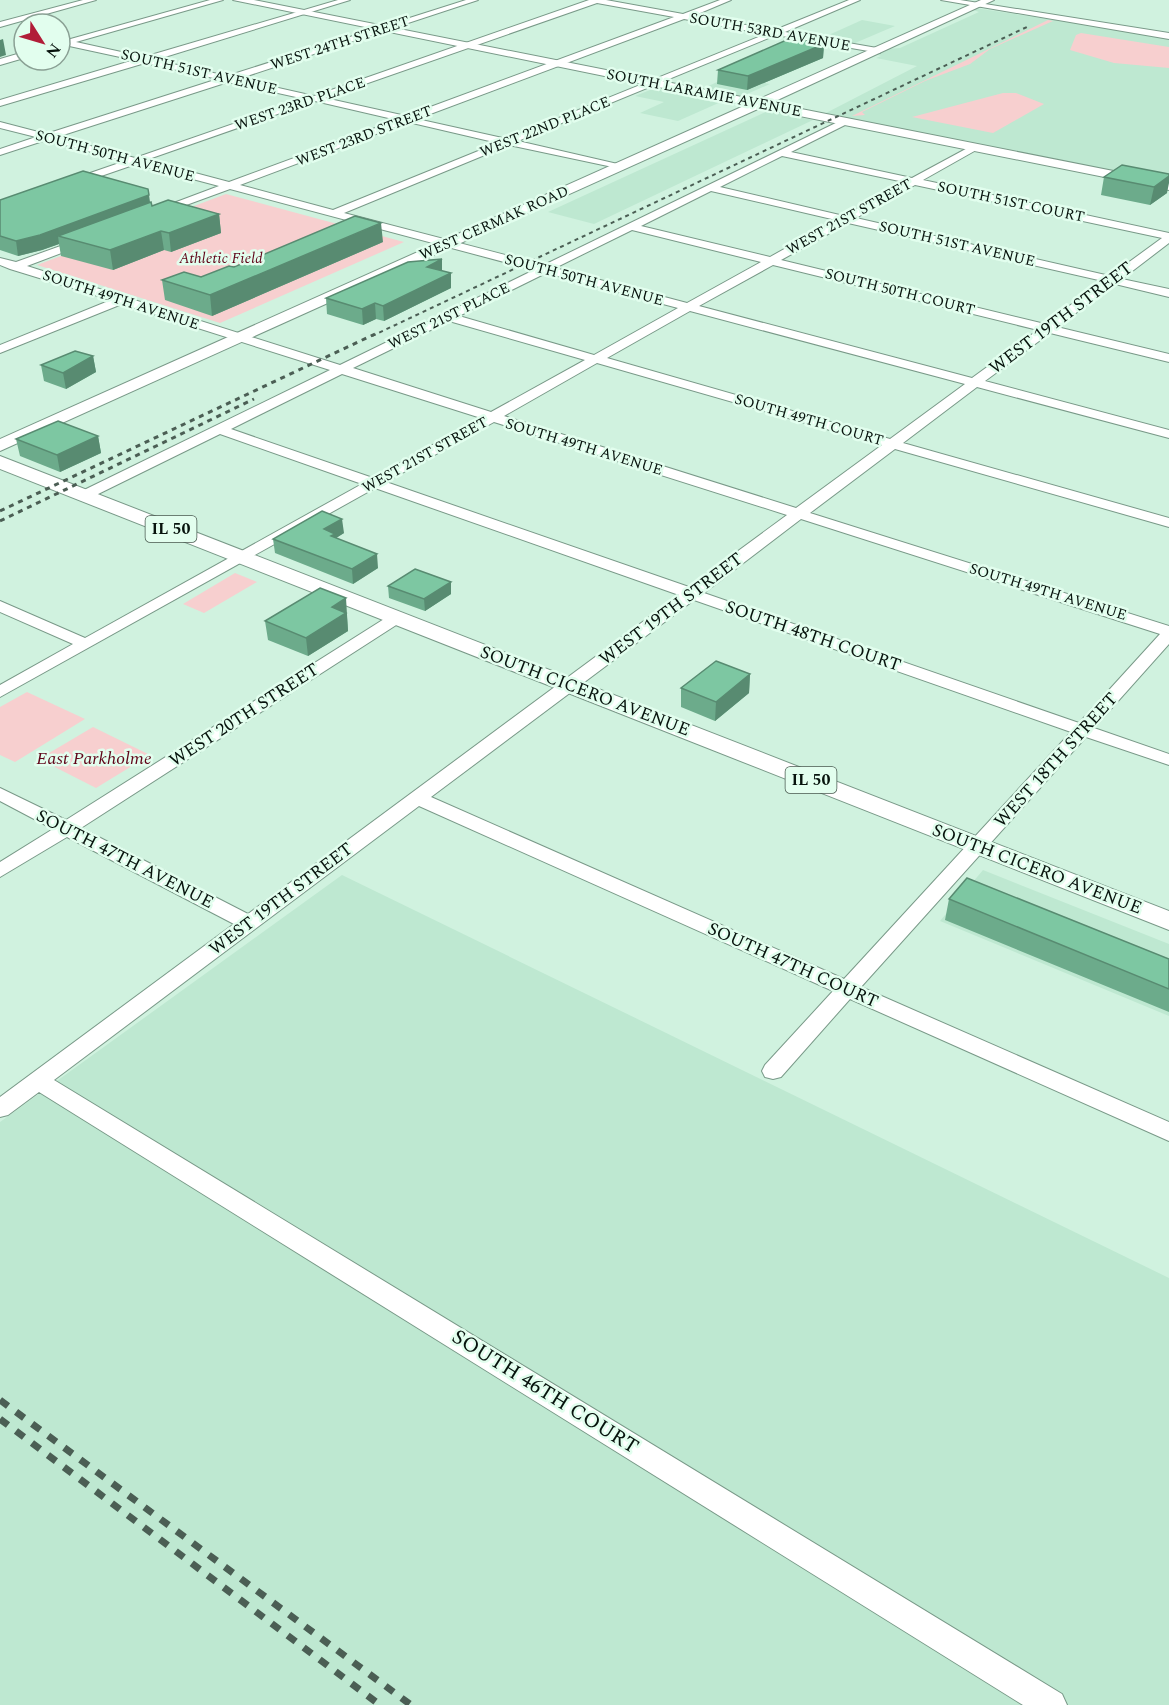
<svg xmlns="http://www.w3.org/2000/svg" width="1169" height="1705" font-family="Spectral,serif">
  <style>
    .built { fill: #bee8d1 }
    .green { fill: #f7cfcf }
    .lines { fill: none; stroke-linecap: round; stroke-linejoin: round }
    .minor-casing { stroke: #799988; stroke-width: 2 }
    .major-casing { stroke: #799988; stroke-width: 2 }
    .minor { fill: #fff; fill-rule: evenodd }
    .major { fill: #fff; fill-rule: evenodd }
    .rail-far2 { stroke: #4b5e54; stroke-width: 2; stroke-dasharray: 4 4; stroke-linecap: butt }
    .rail-far1 { stroke: #4b5e54; stroke-width: 3; stroke-dasharray: 5 5; stroke-linecap: butt }
    .rail { stroke: #4b5e54; stroke-width: 7; stroke-dasharray: 10 10; stroke-linecap: butt }
    .wall { fill: #6cab8b }
    .shaded-wall { fill: #588b71 }
    .building { fill: #7dc7a2; stroke: #588b71; stroke-width: 1.5 }
    .labels { text-anchor: middle; dominant-baseline: central; stroke-width: 5; stroke-linejoin: round; paint-order: stroke }
    .far-street-label { font-size: 15px; fill: #07130d; stroke: #e2feee }
    .far-park-label { font-size: 15px; font-style: italic; fill: #600418; stroke: #e2feee }
    .shield { fill: #e2feee; stroke: #495a50; stroke-width: 1.5 }
    .shield-label { font-size: 16px; font-weight: bold; fill: #07130d }
    .street-label { font-size: 18px; fill: #07130d; stroke: #e2feee }
    .park-label { font-size: 18px; font-style: italic; fill: #600418; stroke: #e2feee }
    .near-street-label { font-size: 21px; fill: #07130d; stroke: #e2feee }
  </style>
  <rect width="100%" height="100%" fill="#d0f2df"/>
  <path class="built" d="M975,8L1169,37V182L824,114L917,66L876,58L881,56L875,54L886,49L900,48L979,12L973,10Z
    M862,20L895,26L855,43L822,38Z
    M730,76L770,84L747,94L736,96L702,89Z
    M655,88L686,94L723,101L678,121L640,113L664,102L635,96Z
    M768,111L813,120L594,224L548,212Z
    M983,870L1169,944V1016L940,921Z
    M342,875L1169,1278V1705H0V1122Z"/>
  <path class="green" d="M1048,20L1053,21L990,49L970,64L925,81L862,112L865,115L852,116Z
    M1081,33L1169,47V68L1114,63L1070,50L1076,35Z
    M1003,93H1016L1044,104L993,133L912,117Z
    M226,194L404,242L220,323L37,265Z
    M235,573L257,582L204,613L183,604Z
    M27,692L85,719L15,762L0,755V707Z
    M93,727L150,755L96,788L39,759Z"/>
  <g class="lines">
    <g class="minor-casing">
      <path id="minor" d="M83,0H96L0,27V22Z
        M210,0H223L76,42L144,57L338,0H350L155,60L227,76L466,0H478L238,79L314,96L589,0H606L683,14L720,0H731L693,16L775,30L849,0H860L785,32L877,48L880,53L776,35L518,141L622,165V169L509,145L344,213L544,265L846,118L851,121L849,123L791,152L912,178L975,144L978,145V149L923,180L1169,233V243L1122,279L1169,289V297L1115,284L1057,327L1169,354V362L1050,333L985,381L1169,430V438L977,387L903,443L1169,518V527L895,449L810,513L1169,626V644L1094,728L1169,754V765L1086,737L861,987L1169,1122V1141L850,999L781,1077L773,1079L765,1077L762,1071L765,1065L833,991L419,806L54,1080L1062,1694L1067,1705H1023L39,1092L8,1115L0,1117V1097L234,924L67,837L0,877V862L53,829L0,801V788L66,820L392,614H404L406,617L404,620L81,828L248,914L679,595L375,488L0,697V685L73,644L0,612V601L85,638L362,484L220,434L90,498H80L78,495L80,492L330,370L122,304L0,353V345L111,300L10,269L0,265V258L16,262L80,239H88V243L27,266L340,365L534,270L230,189L159,215L154,212L155,210L219,186L136,164L75,185H67V181L125,161L46,140L0,155V149L36,137L0,128V122L46,134L218,79L145,63L0,106V100L134,60L60,44V38L67,40ZM597,3L674,17L406,116L325,98ZM684,19L766,34L507,139L417,119ZM228,82L305,99L135,158L57,137ZM315,101L397,120L229,182L146,160ZM408,122L498,143L333,210L240,185ZM782,156L904,182L844,216L720,187ZM915,185L1162,238L1110,276L856,218ZM711,191L836,220L770,257L641,226ZM848,223L1103,281L1045,324L781,260ZM632,230L761,262L687,303L555,268ZM773,265L1038,330L972,378L699,306ZM546,273L678,308L594,355L459,316ZM690,311L965,384L890,439L607,358ZM449,321L585,360L491,412L353,368ZM597,363L882,445L796,508L504,416ZM342,374L481,418L373,478L231,429ZM494,422L787,515L689,587L386,482ZM801,519L1160,634L1079,723L704,593ZM694,600L1071,732L844,979L431,797Z
        M941,0H960L1169,33V39Z
        M24,52V58L0,65V59Z"/>
    </g>
    <g class="major-casing">
      <path id="major" d="M233,0H254L757,100L981,0H994L771,103L1169,182V190L760,108L0,451V439L746,105Z
        M0,456L1169,911V930L0,469Z"/>
    </g>
    <use href="#minor" class="minor"/>
    <use href="#major" class="major"/>
    <path class="rail-far2" d="M372,336L1029,26"/>
    <path class="rail-far1" d="M0,511L375,334
      M0,521L254,399"/>
    <path class="rail" d="M0,1400L411,1705
      M0,1419L380,1705"/>
  </g>
  <path class="wall" d="M824,44L823,58L747,90L717,84L718,70Z
    M1122,165L1167,193L1150,205L1101,195L1104,177Z
    M0,200L150,202L152,206L219,214L221,233L171,252L164,250L113,270L61,256L59,244L42,250L18,256L0,250Z
    M383,242L212,316L165,300L162,280L201,277L234,267Z
    M442,259V271L451,288L384,321L376,319L363,325L327,314L326,298Z
    M93,356L96,372L66,389L44,381L41,365Z
    M98,436L101,453L60,472L20,456L16,439Z
    M344,533L336,538L378,568L353,584L275,553L273,539Z
    M451,582V594L425,611L389,598L388,586Z
    M347,617L348,631L308,656L268,640L265,621Z
    M750,674L749,693L715,721L681,707V688Z
    M949,899L1169,959V1012L945,920Z"/>
  <path class="shaded-wall" d="M3,39L6,55L0,57V40Z
    M824,44L823,58L747,90L748,76Z
    M1169,176V183L1167,193L1150,205L1154,187Z
    M149,195L151,209L58,236L59,244L42,250L18,256L16,241Z
    M219,214L221,233L171,252L169,233Z
    M381,223L383,242L212,316L210,295Z
    M161,231L164,250L113,270L110,250Z
    M442,259V274L427,267Z
    M451,273V288L384,321L383,306Z
    M375,303L376,319L363,325L362,309Z
    M93,356L96,372L66,389L63,373Z
    M98,436L101,453L60,472L57,455Z
    M342,519L344,533L336,538L332,550L324,529Z
    M377,554L378,568L353,584L352,569Z
    M451,582V594L425,611L424,599Z
    M346,598L348,631L308,656L306,638L332,607Z
    M750,674L749,693L715,721L716,702Z"/>
  <path class="building" d="M791,38L824,44L748,76L718,70Z
    M1122,165L1169,174V176L1154,187L1104,177Z
    M83,171L148,189L149,195L40,235L16,241L0,236V200Z
    M168,200L219,214L169,233L161,231L110,250L58,236L151,202L152,206Z
    M355,216L381,223L210,295L162,280L184,272L201,277L229,266L234,267Z
    M442,259L427,267L451,273L383,306L375,303L362,309L326,298L408,262Z
    M75,351L93,356L63,373L41,365Z
    M58,421L98,436L57,455L16,439Z
    M322,511L342,519L324,529L335,534L331,536L377,554L352,569L273,539Z
    M415,569L451,582L424,599L388,586Z
    M320,588L346,598L332,607L346,613L306,638L265,621Z
    M716,661L750,674L716,702L681,688Z
    M967,878L1169,959V989L949,899Z"/>
  <g class="labels">
    <g class="far-street-label">
      <text transform="translate(770 32) rotate(10)">SOUTH 53RD AVENUE</text>
      <text transform="translate(340 43) rotate(-18)">WEST 24TH STREET</text>
      <text transform="translate(199 72) rotate(13)">SOUTH 51ST AVENUE</text>
      <text transform="translate(704 93) rotate(11)">SOUTH LARAMIE AVENUE</text>
      <text transform="translate(300 104) rotate(-19)">WEST 23RD PLACE</text>
      <text transform="translate(545 127) rotate(-22)">WEST 22ND PLACE</text>
      <text transform="translate(364 136) rotate(-21)">WEST 23RD STREET</text>
      <text transform="translate(115 156) rotate(15)">SOUTH 50TH AVENUE</text>
      <text transform="translate(1011 202) rotate(12)">SOUTH 51ST COURT</text>
      <text transform="translate(849 217) rotate(-29)">WEST 21ST STREET</text>
      <text transform="translate(494 223) rotate(-24)">WEST CERMAK ROAD</text>
      <text transform="translate(957 244) rotate(13)">SOUTH 51ST AVENUE</text>
      <text transform="translate(584 280) rotate(15)">SOUTH 50TH AVENUE</text>
      <text transform="translate(900 292) rotate(14)">SOUTH 50TH COURT</text>
      <text transform="translate(121 300) rotate(18)">SOUTH 49TH AVENUE</text>
      <text transform="translate(449 316) rotate(-26)">WEST 21ST PLACE</text>
      <text transform="translate(809 420) rotate(16)">SOUTH 49TH COURT</text>
      <text transform="translate(584 447) rotate(17)">SOUTH 49TH AVENUE</text>
      <text transform="translate(425 455) rotate(-29)">WEST 21ST STREET</text>
      <text transform="translate(1048 592) rotate(17)">SOUTH 49TH AVENUE</text>
    </g>
    <g class="far-park-label">
      <text x="221" y="258">Athletic Field</text>
    </g>
    <g class="shield">
      <rect x="145.5" y="516" width="51" height="26" rx="4.5"/>
      <rect x="785.5" y="767" width="51" height="26" rx="4.5"/>
    </g>
    <g class="shield-label">
      <text x="171" y="529">IL 50</text>
      <text x="811" y="780">IL 50</text>
    </g>
    <g class="street-label">
      <text transform="translate(1061 318) rotate(-37)">WEST 19TH STREET</text>
      <text transform="translate(671 609) rotate(-37)">WEST 19TH STREET</text>
      <text transform="translate(813 636) rotate(19)">SOUTH 48TH COURT</text>
      <text transform="translate(585 691) rotate(21)">SOUTH CICERO AVENUE</text>
      <text transform="translate(244 715) rotate(-33)">WEST 20TH STREET</text>
      <text transform="translate(1056 760) rotate(-48)">WEST 18TH STREET</text>
      <text transform="translate(125 859) rotate(27)">SOUTH 47TH AVENUE</text>
      <text transform="translate(1037 869) rotate(21)">SOUTH CICERO AVENUE</text>
      <text transform="translate(281 899) rotate(-37)">WEST 19TH STREET</text>
      <text transform="translate(793 965) rotate(24)">SOUTH 47TH COURT</text>
    </g>
    <g class="park-label">
      <text x="94" y="758">East Parkholme</text>
    </g>
    <g class="near-street-label">
      <text transform="translate(545 1392) rotate(32)">SOUTH 46TH COURT</text>
    </g>
  </g>
  <g transform="translate(42 42) rotate(127)"><circle r="28" fill="#e2feee" stroke="#8aa094" stroke-width="1.5"/>
  <path d="M0-4.5L10 22L0 15L-10 22Z" fill="#b11d38"/>
  <text y="-9" font-size="16" font-weight="bold" text-anchor="middle" fill="#07130d">N</text>
  </g>
</svg>
